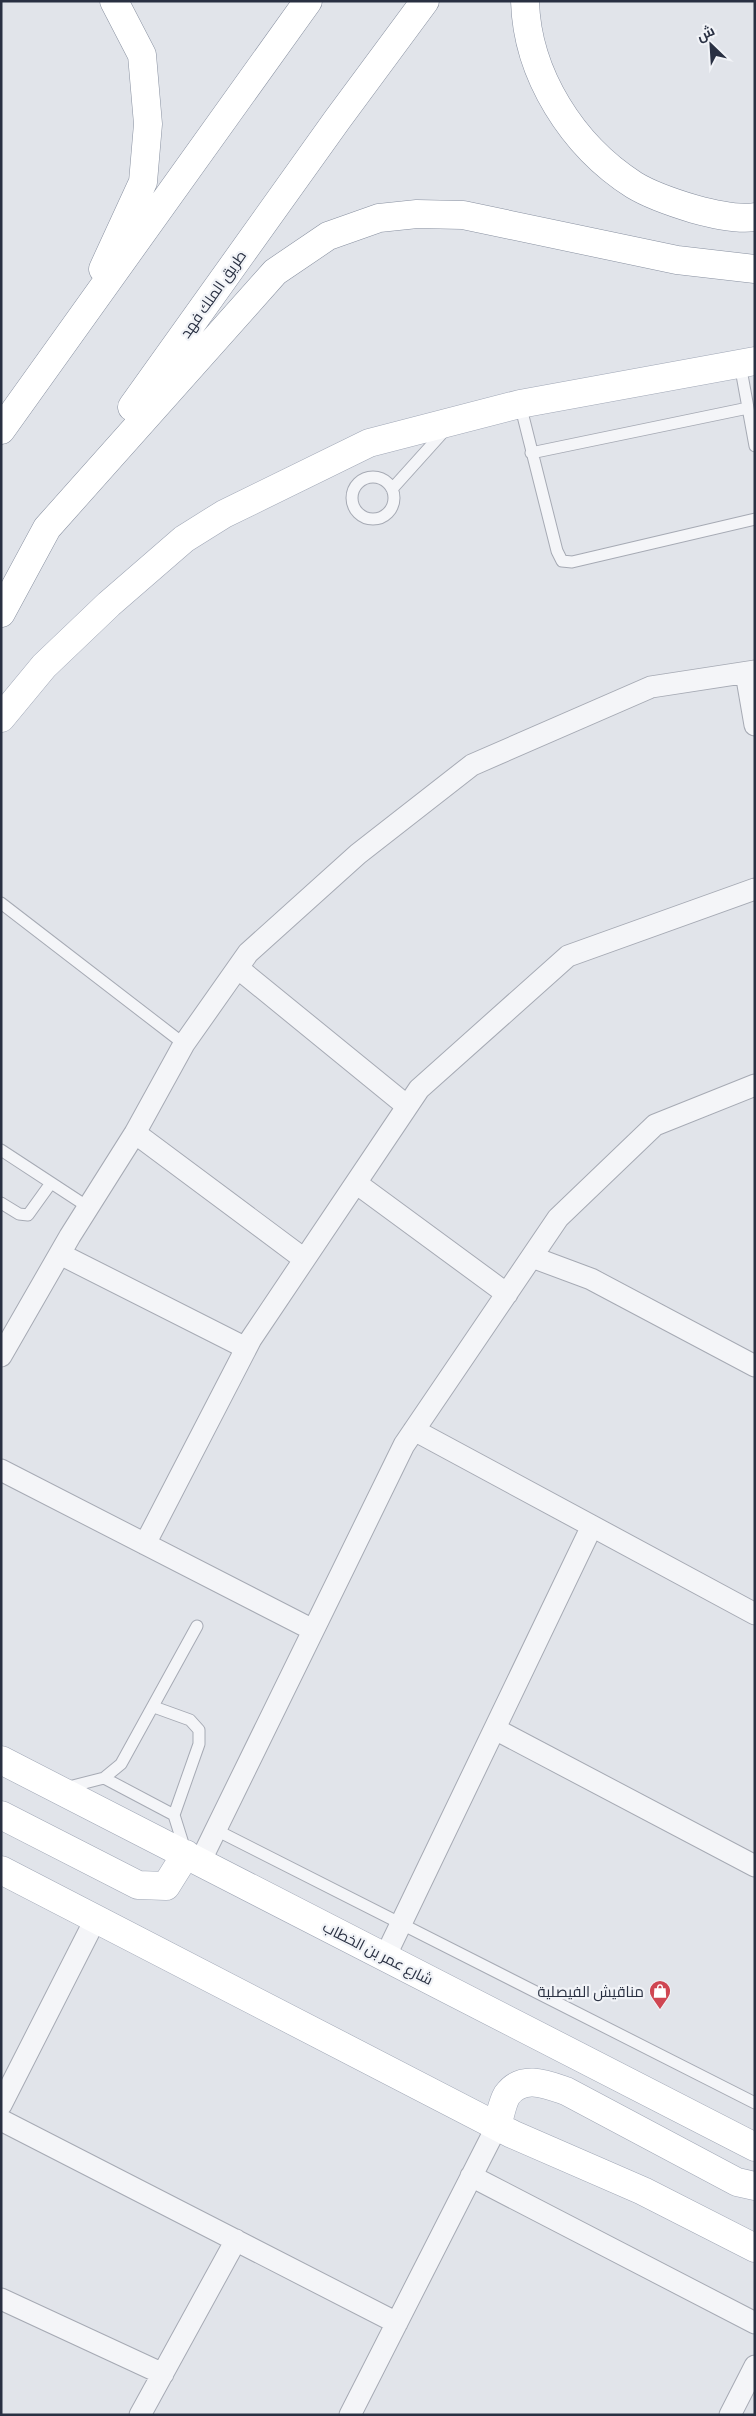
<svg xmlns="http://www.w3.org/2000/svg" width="756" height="2416" font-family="'PT Sans Narrow',Cairo,sans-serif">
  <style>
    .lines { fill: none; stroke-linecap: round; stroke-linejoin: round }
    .lane-casing { stroke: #a6aab4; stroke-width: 13 }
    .street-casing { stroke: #a6aab4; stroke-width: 23 }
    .primary-casing { stroke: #a0a7b6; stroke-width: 29 }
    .highway-casing { stroke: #8890a0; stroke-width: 29 }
    .lane { stroke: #f4f5f8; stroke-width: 11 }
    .street { stroke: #f4f5f8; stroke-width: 21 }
    .primary { stroke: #fff; stroke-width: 28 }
    .highway { stroke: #fff; stroke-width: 28 }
    .labels { text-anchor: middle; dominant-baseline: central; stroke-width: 4.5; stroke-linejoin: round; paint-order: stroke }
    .street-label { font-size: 15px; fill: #293042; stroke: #f1f3f7 }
    .poi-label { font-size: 15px; fill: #293042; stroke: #f1f3f7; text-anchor: end }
  </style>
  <rect width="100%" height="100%" fill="#e1e4ea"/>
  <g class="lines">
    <g class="lane-casing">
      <path id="lane" d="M740,364L755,446
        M520,404L557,551L562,561L572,562L755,519
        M531,453L748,408
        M352 498a21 21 0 1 1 42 0a21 21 0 1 1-42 0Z
        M392,489L446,429
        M1,903L184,1044
        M1,1150L88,1207
        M1,1203L19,1214L28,1215L51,1183
        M154,1707L190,1720L199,1730V1744L174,1815L185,1850
        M104,1778L174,1815
        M65,1788L104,1778L121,1764L197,1626
        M216,1830L755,2103"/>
    </g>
    <g class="street-casing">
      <path id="street" d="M746,673L755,725
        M239,969L407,1106
        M135,1133L304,1259
        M356,1183L507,1294
        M60,1254L246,1348
        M532,1257L591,1279L755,1366
        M1,1356L70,1236L135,1133L184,1044L248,953L358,854L472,765L651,687L755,671
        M414,1430L755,1614
        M1,1470L313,1630
        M145,1544L251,1339L419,1089L568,956L755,889
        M495,1729L755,1866
        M200,1862L404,1445L558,1218L655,1125L755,1085
        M385,1957L592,1526
        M1,2105L96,1918
        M1,2120L397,2323
        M471,2176L755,2323
        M1,2299L163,2374
        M140,2415L236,2240
        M350,2415L497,2126
        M730,2415L755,2366"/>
    </g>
    <g class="primary-casing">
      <path id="primary" d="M1,718L44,666L109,604L184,539L224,514L369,443L520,404L755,361
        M1,1760L755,2147
        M1,1815L138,1885L166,1886L186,1854
        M1,1870L512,2134L643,2191L755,2248
        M497,2126C500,2117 502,2103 507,2095C522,2074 546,2084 566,2091L737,2182L755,2186"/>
    </g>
    <g class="highway-casing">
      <path id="highway" d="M525,1C527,75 573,146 634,185C652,196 674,203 694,209C712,214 736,220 755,217
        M103,269L143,182L148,124L142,55L114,1
        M132,407L337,120L425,1
        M1,430L308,1
        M1,613L47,528L275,272L328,236L379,218L417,214L463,215L677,260L755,269"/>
    </g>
    <use href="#lane" class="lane"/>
    <use href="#street" class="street"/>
    <use href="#primary" class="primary"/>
    <use href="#highway" class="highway"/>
  </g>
  <defs>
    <g id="shop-pin" transform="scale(1.125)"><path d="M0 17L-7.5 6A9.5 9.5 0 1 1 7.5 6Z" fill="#cf4652" stroke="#f1f3f7"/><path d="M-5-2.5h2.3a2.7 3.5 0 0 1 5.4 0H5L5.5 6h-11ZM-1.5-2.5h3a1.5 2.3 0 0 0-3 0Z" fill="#fff"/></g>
  </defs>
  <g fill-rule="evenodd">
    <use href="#shop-pin" x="660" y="1991"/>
  </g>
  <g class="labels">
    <g class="street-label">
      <text transform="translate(213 294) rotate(-55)">طريق الملك فهد</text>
      <text transform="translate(378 1953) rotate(27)">شارع عمر بن الخطاب</text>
    </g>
    <g class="poi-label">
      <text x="644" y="1991">مناقيش الفيصلية</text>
    </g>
  </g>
  <rect width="756" height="2416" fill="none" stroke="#293042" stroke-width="5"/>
  <g transform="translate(711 45) rotate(335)" stroke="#f1f3f7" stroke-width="4" paint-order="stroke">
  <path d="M0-4L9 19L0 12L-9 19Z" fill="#293042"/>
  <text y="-8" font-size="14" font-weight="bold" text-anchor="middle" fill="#293042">ش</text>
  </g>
</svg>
